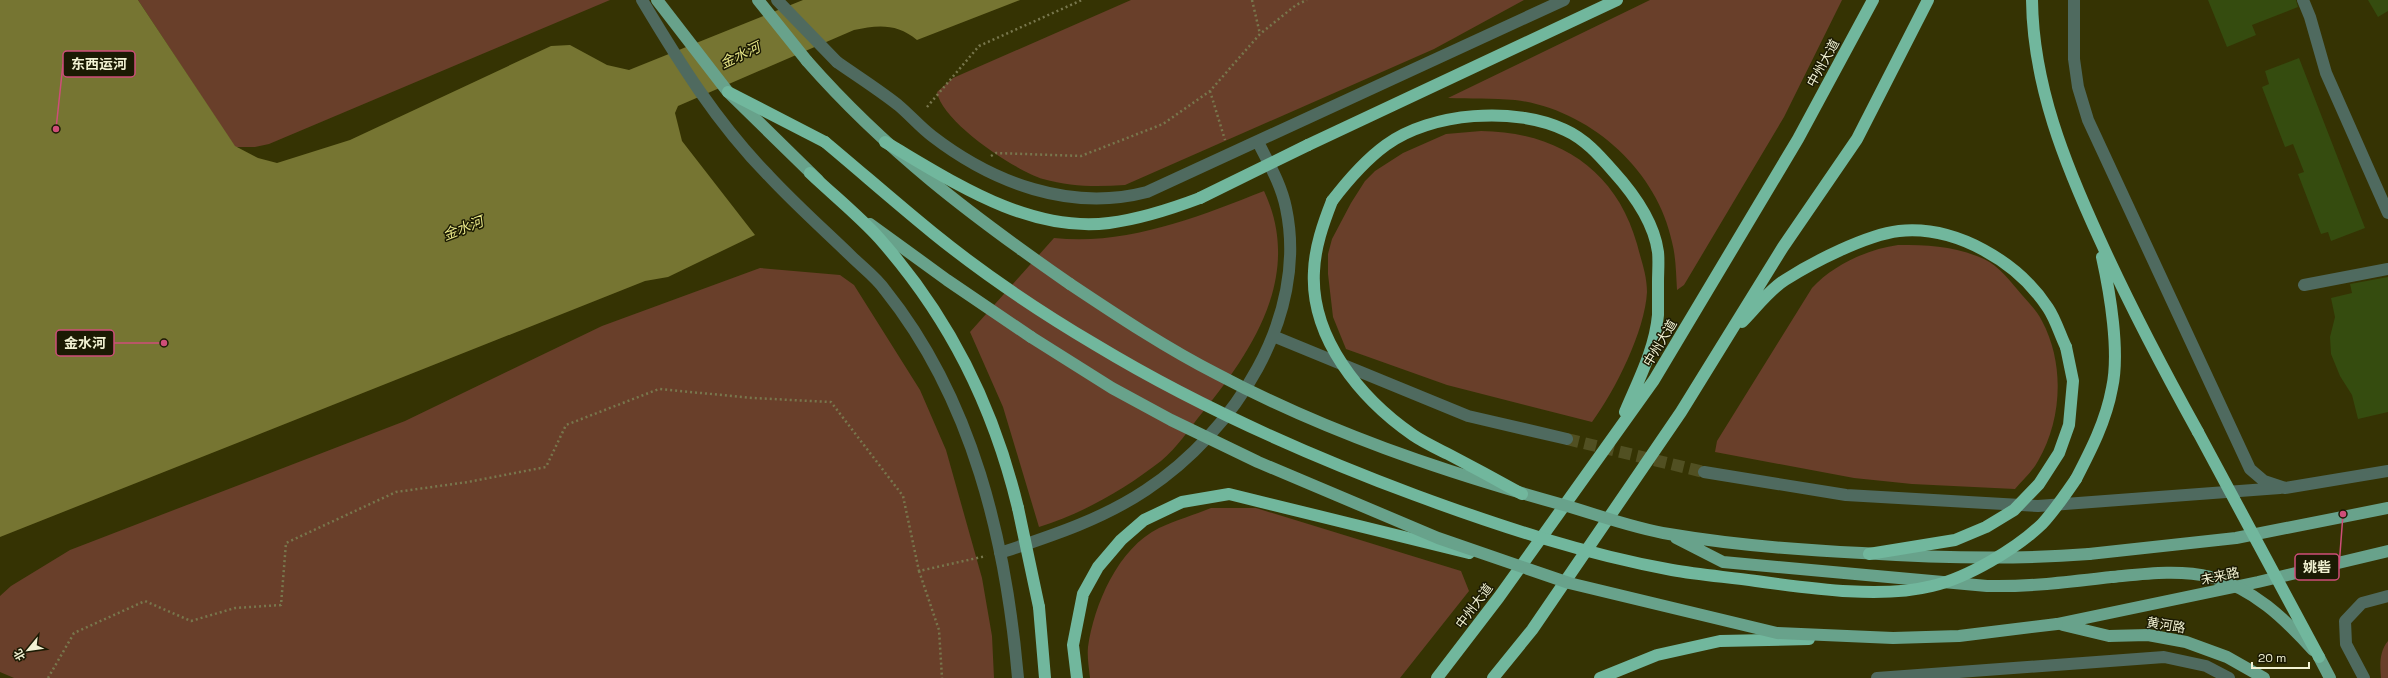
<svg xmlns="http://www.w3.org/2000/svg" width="2388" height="678" font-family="'Space Grotesk','Noto Sans SC',sans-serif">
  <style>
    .green { fill: #693f2a }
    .water { fill: #767532 }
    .building { fill: #354c0f }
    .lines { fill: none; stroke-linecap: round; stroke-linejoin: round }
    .minor-tunnel { stroke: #515022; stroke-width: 12; stroke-dasharray: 12 6; stroke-linecap: butt }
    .path { stroke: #78774d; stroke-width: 2.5; stroke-dasharray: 2 3; stroke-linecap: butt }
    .minor { stroke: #4f6a5f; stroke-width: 12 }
    .major { stroke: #68a28b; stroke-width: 12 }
    .highway { stroke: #71b79d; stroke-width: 12 }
    .minor-bridge { stroke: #4f6a5f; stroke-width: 12 }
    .major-bridge { stroke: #68a28b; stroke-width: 12 }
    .highway-bridge { stroke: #71b79d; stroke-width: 12 }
    .labels { text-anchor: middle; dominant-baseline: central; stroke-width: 3; stroke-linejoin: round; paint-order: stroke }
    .street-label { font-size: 13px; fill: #f2f2d3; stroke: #1b1a03 }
    .water-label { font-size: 14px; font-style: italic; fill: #e8e787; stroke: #1b1a03 }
    .leader { fill: none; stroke: #ce4e79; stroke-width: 1.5 }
    .callout-dot { fill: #ce4e79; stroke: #1b1a03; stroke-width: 1.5 }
    .callout { fill: #1b1a03; stroke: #ce4e79; stroke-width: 1.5 }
    .callout-label { font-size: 14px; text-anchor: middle; font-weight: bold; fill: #f2f2d3 }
  </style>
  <rect width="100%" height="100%" fill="#353303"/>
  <path class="green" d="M138,0H610L269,144L255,147H235Z
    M1131,0H1524L1434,49L1125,185C1097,187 1071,187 1043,179C1014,170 942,122 937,92L953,78Z
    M1650,0H1842L1784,117L1684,285L1677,290C1676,274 1676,257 1672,242C1657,169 1588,109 1515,100C1493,98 1470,99 1448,98Z
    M1481,131C1557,132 1616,169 1637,244C1641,260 1647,275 1647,292C1645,331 1615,391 1592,422L1447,385L1346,349L1333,317L1328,274V254L1332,239L1351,203L1365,181L1375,171L1403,153L1446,134Z
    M1264,191C1303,274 1254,349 1202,413C1189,429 1177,448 1161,461C1125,489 1082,514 1039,527L1003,407L970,332L1054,238C1126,246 1198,217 1264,191Z
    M1898,245C1930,245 1954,246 1984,259C1999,266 2011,282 2022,295C2029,303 2037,311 2042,321C2065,364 2062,420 2038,461C2032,472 2023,480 2015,489L1912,484L1854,478L1715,452L1717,441L1812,288C1833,265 1868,249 1898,245Z
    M760,268L840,275L854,285L920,390L946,450L982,578L992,636L994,678H14L0,672V596L11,586L70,550L405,421L602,326Z
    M1211,508H1256L1461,571L1469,591L1400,678H1090C1089,668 1087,657 1088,647C1094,605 1118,548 1159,528C1176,520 1194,515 1211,508Z
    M2388,641V678H2381C2380,665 2379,652 2388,641Z"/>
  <path class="water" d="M0,0H138L235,146L258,158L277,163L350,140L551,46L570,45L607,65L629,70L803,0H1020L917,40C897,23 877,25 854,30L678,106L675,113L682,141L755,235L668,277L645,281L0,537Z"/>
  <path class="building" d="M2208,0H2296L2298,7L2252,25L2256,35L2227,47Z
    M2368,0H2388V11L2378,17Z
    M2299,58L2365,228L2331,241L2328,232L2321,234L2298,174L2304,172L2293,144L2285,147L2262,87L2269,84L2265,71Z
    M2388,277V412L2358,419L2352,395L2340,376L2331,354L2330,337L2335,317L2331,298L2352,293L2350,284Z"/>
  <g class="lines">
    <path class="minor-tunnel" d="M1567,439L1704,472"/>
    <path class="path" d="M1252,0L1260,34
      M1210,91L1225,140
      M927,107L979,46L1082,0
      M991,156L996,153L1081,156L1163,124L1210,91L1260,34L1296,5L1307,0
      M919,571L939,630L942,678
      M48,678L74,633L145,601L191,621L235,608L281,605L286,543L396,492L468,482L546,467L566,425L659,389L753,398L831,402L903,496L919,571L986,556"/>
    <path class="minor" d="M642,0C679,62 717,123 768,175C794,203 823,229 851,256C862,267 876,277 885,290C973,400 1006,541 1018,678
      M2074,0V59L2078,87L2088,120L2250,469L2264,481L2285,488L2388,471
      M2303,0L2310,17L2326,73L2388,213
      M837,62C857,76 879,90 898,105C910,115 920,127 932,136C993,183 1070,212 1147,192L1564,0
      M2304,285L2388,269
      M1273,336L1468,416L1567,439
      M1704,472L1846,495L2038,506L2280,488
      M1000,553C1051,536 1101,520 1146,490C1234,432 1309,317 1286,208C1281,184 1269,164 1258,142
      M1877,678L2164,657L2206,666L2229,678
      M2364,678L2346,644L2345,621L2362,603L2388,596"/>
    <path class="major" d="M657,0L728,92L818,180
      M807,61C886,151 972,216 1070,284
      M870,224L947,280L1031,337
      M2089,554L2236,538L2388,508
      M2057,624L2258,582L2388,551
      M2063,625L2109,636L2148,635L2186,642L2227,657L2264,678
      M2319,657L2330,678"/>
    <path class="highway" d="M2032,0C2033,85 2065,164 2100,240C2130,306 2163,369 2198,432
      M728,92L825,142
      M885,142C952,181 1027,233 1109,223C1140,219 1171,209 1200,198
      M1308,145L1617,0
      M810,173C833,195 858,215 879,238C949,317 993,405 1018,508
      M1332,201C1348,180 1364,161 1386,145C1431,112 1515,106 1565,130C1585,139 1599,155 1613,171C1633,193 1654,222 1658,252C1659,261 1658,272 1658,282C1658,293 1658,304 1658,315C1655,349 1638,381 1625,412
      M1742,322C1755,309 1769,290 1785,280C1813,262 1866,235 1899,231C1956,225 2018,262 2048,308C2056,320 2060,335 2066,347
      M2076,479C2091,450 2106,421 2112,388C2120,352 2110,293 2102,257
      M1039,607L1045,678
      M1077,678L1073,645L1083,594L1098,567L1121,540L1144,520L1182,502L1229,494L1469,553
      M1437,678L1499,597L1654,380L1798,139L1873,0
      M1493,678L1532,630L1681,412L1783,247L1857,139L1928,0
      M1600,678L1657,655L1720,641L1809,639"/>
    <path class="minor-bridge" d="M777,0L837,62"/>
    <path class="major-bridge" d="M758,0L807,61
      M1070,284C1118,316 1166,348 1217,374C1326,432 1442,471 1560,504C1596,514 1632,528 1669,534C1733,545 1798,550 1862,553C1938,558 2013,560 2089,554
      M1031,337L1112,388L1171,420L1258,462L1438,538L1569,583L1777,633L1893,638L1959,636L2057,624
      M1676,538L1723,562L1987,586C2029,587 2069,582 2111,577C2143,574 2179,569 2211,577C2254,589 2284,618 2313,650"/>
    <path class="highway-bridge" d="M825,142C861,172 896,203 933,233C981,272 1042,313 1096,345C1197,406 1305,454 1415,495C1499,526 1584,554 1672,570C1700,575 1728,577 1756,581C1808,588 1880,599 1932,586C1967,578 2016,549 2042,524C2055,510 2065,495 2076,479
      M1200,198L1308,145
      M1332,201C1323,224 1315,247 1314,271C1310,338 1361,399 1413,435C1423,442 1436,448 1448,454C1473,467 1497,480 1522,494
      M2198,432L2319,657
      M1018,508L1039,607
      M1869,554L1955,540L1986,527L2014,510L2039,484L2059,453L2069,425L2073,381L2066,347"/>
  </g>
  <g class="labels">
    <g class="street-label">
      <text transform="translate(1823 63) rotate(-61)">中州大道</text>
      <text transform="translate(1660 343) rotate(-59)">中州大道</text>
      <text transform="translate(2220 576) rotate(-12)">未来路</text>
      <text transform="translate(1474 606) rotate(-53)">中州大道</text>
      <text transform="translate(2166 625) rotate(9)">黄河路</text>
    </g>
    <g class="water-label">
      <text transform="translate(740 55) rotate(-25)">金水河</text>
      <text transform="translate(463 228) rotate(-21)">金水河</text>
    </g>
  </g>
  <path class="leader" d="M56 129L63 64M164 343L114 343M2343 514L2339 567"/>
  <g class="callout-dot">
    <circle cx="56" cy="129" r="4"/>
    <circle cx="164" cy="343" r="4"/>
    <circle cx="2343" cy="514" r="4"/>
  </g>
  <g class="callout">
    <rect x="63" y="51" width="72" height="26" rx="4"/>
    <rect x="56" y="330" width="58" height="26" rx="4"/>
    <rect x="2295" y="554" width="44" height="26" rx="4"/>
  </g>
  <g class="callout-label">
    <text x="99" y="69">东西运河</text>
    <text x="85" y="348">金水河</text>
    <text x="2317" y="572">姚砦</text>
  </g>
  <g transform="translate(28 650) rotate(241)" stroke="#1b1a03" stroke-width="3" paint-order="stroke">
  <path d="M0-3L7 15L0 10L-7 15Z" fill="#f2f2d3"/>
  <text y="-6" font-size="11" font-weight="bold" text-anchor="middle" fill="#f2f2d3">北</text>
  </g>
  <path d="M2252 662v6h57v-6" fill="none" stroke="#f2f2d3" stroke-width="2"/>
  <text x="2258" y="662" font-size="12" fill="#f2f2d3" stroke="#1b1a03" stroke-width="3" paint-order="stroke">20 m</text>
</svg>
